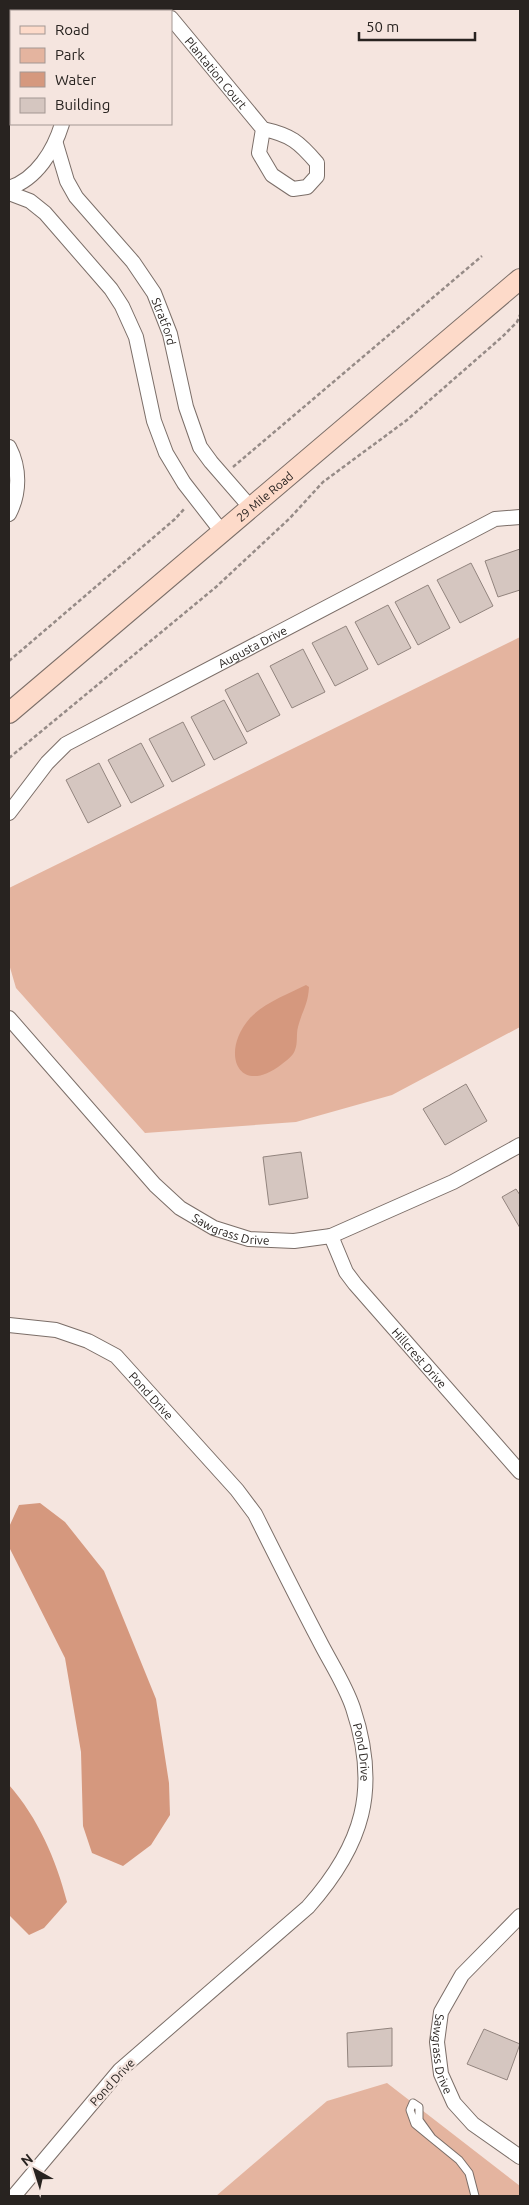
<svg xmlns="http://www.w3.org/2000/svg" width="529" height="2205" font-family="Ubuntu,sans-serif">
  <style>
    .green { fill: #e4b49f }
    .water { fill: #d5987e }
    .building { fill: #d5c6c0; stroke: #92847e }
    .lines { fill: none; stroke-linecap: round; stroke-linejoin: round }
    .lane-casing { stroke: #7b6e68; stroke-width: 9 }
    .street-casing { stroke: #7b6e68; stroke-width: 16 }
    .secondary-casing { stroke: #7b6e68; stroke-width: 22 }
    .path { stroke: #968b87; stroke-width: 2.5; stroke-dasharray: 4 2.5; stroke-linecap: butt }
    .lane { stroke: #fff; stroke-width: 7 }
    .street { stroke: #fff; stroke-width: 14 }
    .secondary { stroke: #fddac9; stroke-width: 20 }
    .labels { text-anchor: middle; dominant-baseline: central; stroke-width: 4.5; stroke-linejoin: round; paint-order: stroke }
    .street-label { font-size: 12px; fill: #282320; stroke: #f5e5df }
  </style>
  <rect width="100%" height="100%" fill="#f5e5df"/>
  <path class="green" d="M520,637V1027L392,1095L296,1122L145,1133L16,988L9,964V888Z
    M387,2083L520,2186V2196H216L327,2101Z"/>
  <path class="water" d="M306,985L309,987C308,1005 302,1011 298,1027C296,1034 298,1043 295,1050C293,1056 287,1060 282,1064C239,1098 219,1053 250,1018C264,1003 288,994 306,985Z
    M40,1503L65,1522L104,1571L156,1699L169,1783L170,1815L151,1845L123,1866L92,1853L83,1826L81,1752L65,1658L9,1547V1527L19,1505Z
    M9,1785C38,1818 56,1859 67,1902L44,1928L29,1935L9,1915Z"/>
  <path class="building" d="M520,549V590L498,597L485,561Z
    M471,563L493,606L460,623L437,580Z
    M428,585L450,628L418,645L395,602Z
    M388,605L411,648L378,665L355,622Z
    M346,626L368,669L335,686L312,643Z
    M303,649L325,692L292,708L270,666Z
    M258,673L280,715L247,732L225,690Z
    M224,700L247,743L214,760L191,717Z
    M183,722L205,765L172,782L149,739Z
    M141,743L164,786L131,803L108,760Z
    M99,763L121,806L88,823L66,780Z
    M466,1084L487,1121L445,1145L423,1109Z
    M301,1152L308,1198L269,1205L263,1157Z
    M516,1189L520,1195V1228L502,1197Z
    M392,2028V2066L348,2067L347,2033Z
    M484,2029L520,2044L507,2080L467,2064Z"/>
  <g class="lines">
    <g class="lane-casing">
      <path id="lane" d="M432,2138L415,2124L410,2110L413,2103L419,2107V2120L432,2138L459,2160L469,2173L475,2196"/>
    </g>
    <g class="street-casing">
      <g id="street">
        <path d="M58,11L61,9"/>
        <path d="M95,11L98,9"/>
        <path d="M9,17L11,19"/>
        <path id="s1" d="M171,18L263,129C291,135 299,142 317,163V176L307,187L293,189L272,175L259,153L263,129"/>
        <path id="s2" d="M56,144L67,181L76,197L133,262L154,293L170,334L186,407L200,447L211,462L251,508"/>
        <path d="M9,188C37,179 54,150 62,124"/>
        <path d="M9,193L30,201L45,213L111,289L122,306L136,337L154,421L166,453L184,483L222,532"/>
        <path d="M9,447C20,468 20,493 9,514"/>
        <path id="s3" d="M9,813L47,763L66,744L476,529L495,519L520,517"/>
        <path id="s4" d="M9,1018L155,1185L180,1208L214,1228L249,1239L294,1241L331,1236L453,1182L520,1145"/>
        <path id="s5" d="M331,1236L346,1272L355,1284L520,1472"/>
        <path id="s6" d="M9,1325L56,1330L88,1341L116,1356L237,1490L255,1514C276,1556 297,1598 319,1640C330,1662 345,1684 353,1708C380,1789 363,1845 308,1907L120,2070L14,2196"/>
        <path id="s7" d="M520,1916L462,1975L441,2012L437,2042L441,2074L454,2103L473,2124L520,2157"/>
      </g>
    </g>
    <g class="secondary-casing">
      <g id="secondary">
        <path id="s8" d="M9,713L520,279"/>
      </g>
    </g>
    <path class="path" d="M9,70L11,69
      M233,467L482,256
      M9,661L175,519L185,508
      M9,758L216,587L290,518L323,482L407,420L502,337L517,322L520,315"/>
    <use href="#lane" class="lane"/>
    <use href="#street" class="street"/>
    <use href="#secondary" class="secondary"/>
  </g>
  <g class="labels">
    <g class="street-label">
      <text stroke="none"><textPath href="#s1" startOffset="71">Plantation Court</textPath></text>
      <text stroke="none"><textPath href="#s2" startOffset="211">Stratford</textPath></text>
      <text stroke="none"><textPath href="#s8" startOffset="335">29 Mile Road</textPath></text>
      <text stroke="none"><textPath href="#s3" startOffset="300">Augusta Drive</textPath></text>
      <text stroke="none"><textPath href="#s4" startOffset="312">Sawgrass Drive</textPath></text>
      <text stroke="none"><textPath href="#s5" startOffset="152">Hillcrest Drive</textPath></text>
      <text stroke="none"><textPath href="#s6" startOffset="166">Pond Drive</textPath></text>
      <text stroke="none"><textPath href="#s6" startOffset="586">Pond Drive</textPath></text>
      <text stroke="none"><textPath href="#s7" startOffset="168">Sawgrass Drive</textPath></text>
      <text transform="translate(112 2082) rotate(-47)">Pond Drive</text>
    </g>
  </g>
  <rect width="529" height="2205" fill="none" stroke="#282320" stroke-width="20"/>
  <rect x="10" y="10" width="162" height="115" fill="#f5e5df" stroke="#a39793"/>
  <rect x="20" y="26" width="25" height="8" fill="#fddac9" stroke="#a39793"/>
  <text x="55" y="35" font-size="15" fill="#282320">Road</text>
  <rect x="20" y="48" width="25" height="15" fill="#e4b49f" stroke="#a39793"/>
  <text x="55" y="60" font-size="15" fill="#282320">Park</text>
  <rect x="20" y="72" width="25" height="15" fill="#d5987e" stroke="#a39793"/>
  <text x="55" y="85" font-size="15" fill="#282320">Water</text>
  <rect x="20" y="98" width="25" height="15" fill="#d5c6c0" stroke="#a39793"/>
  <text x="55" y="110" font-size="15" fill="#282320">Building</text>
  <g transform="translate(35 2170) rotate(321)" stroke="#f5e5df" stroke-width="4" paint-order="stroke">
  <path d="M0-4L9 19L0 12L-9 19Z" fill="#282320"/>
  <text y="-8" font-size="14" font-weight="bold" text-anchor="middle" fill="#282320">N</text>
  </g>
  <path d="M359 32v8h116v-8" fill="none" stroke="#282320" stroke-width="2.5"/>
  <text x="366" y="32" font-size="15" fill="#282320" stroke="#f5e5df" stroke-width="4" paint-order="stroke">50 m</text>
</svg>
